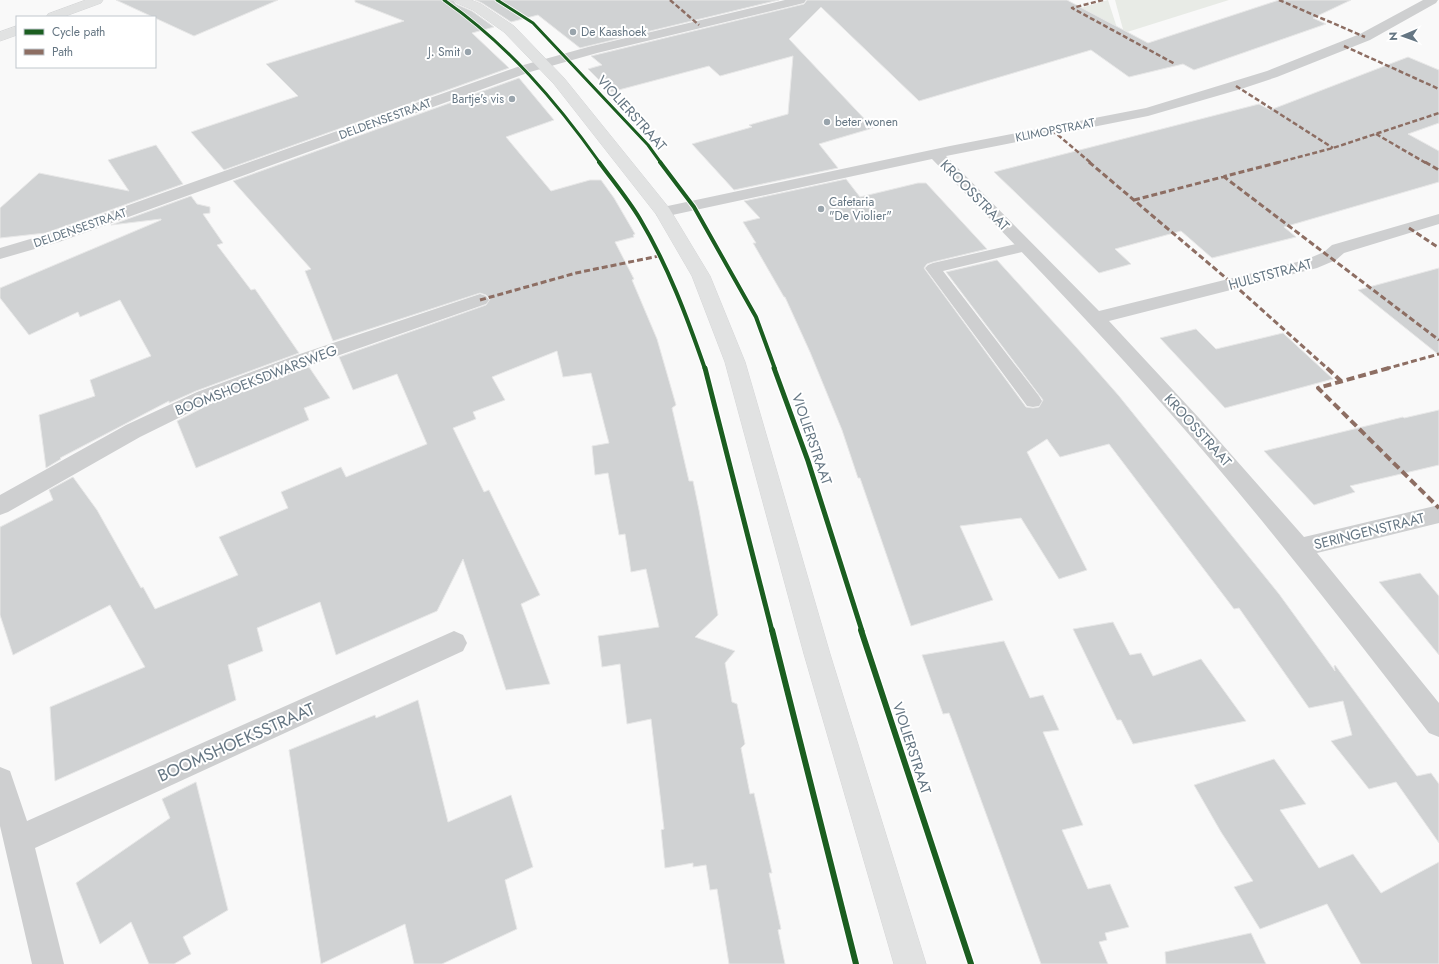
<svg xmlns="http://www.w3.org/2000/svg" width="1439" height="964" font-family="Jost,sans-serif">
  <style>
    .green { fill: #e8ebe6 }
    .building { fill: #d0d2d3; stroke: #e8e8e8 }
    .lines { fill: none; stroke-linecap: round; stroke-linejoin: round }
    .secondary-casing { stroke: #d5d6d7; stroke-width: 1 }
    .lane { fill: #cecfd0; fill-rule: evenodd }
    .street { fill: #cecfd0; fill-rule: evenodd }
    .secondary { fill: #e1e2e2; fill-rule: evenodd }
    .quiet-far2 { stroke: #8d6e63; stroke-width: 2.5; stroke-dasharray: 5 2.5; stroke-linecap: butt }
    .quiet-far1 { stroke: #8d6e63; stroke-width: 3; stroke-dasharray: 6 3; stroke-linecap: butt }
    .quiet { stroke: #8d6e63; stroke-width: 4; stroke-dasharray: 8 4; stroke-linecap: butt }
    .cycleway-far3-casing { stroke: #fff; stroke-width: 4.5 }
    .cycleway-far2-casing { stroke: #fff; stroke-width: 6 }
    .cycleway-far1-casing { stroke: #fff; stroke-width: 8 }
    .cycleway-casing { stroke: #fff; stroke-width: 9 }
    .cycleway-far3 { stroke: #1b5e20; stroke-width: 3 }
    .cycleway-far2 { stroke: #1b5e20; stroke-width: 4 }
    .cycleway-far1 { stroke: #1b5e20; stroke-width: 5 }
    .cycleway { stroke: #1b5e20; stroke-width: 6 }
    .poi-dot { fill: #99a4ac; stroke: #fff; stroke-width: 1.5 }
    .labels { text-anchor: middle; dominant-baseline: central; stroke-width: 4; stroke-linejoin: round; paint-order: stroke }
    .far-poi-label { font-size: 12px; fill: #657683; stroke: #fff; text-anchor: start }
    .far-street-label { font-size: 12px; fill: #657683; stroke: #fff }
    .street-label { font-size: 14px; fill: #657683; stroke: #fff }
    .near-street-label { font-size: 17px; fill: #657683; stroke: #fff }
  </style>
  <rect width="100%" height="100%" fill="#f9f9f9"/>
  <path class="green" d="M1108,0L1118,31L1077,9Z
    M1115,0H1229L1124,33Z"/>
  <path class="building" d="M116,0H278L194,36Z
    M355,0H454L456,4L472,11L494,27L472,33L509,68L224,170L191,132L298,96L266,64L404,21L355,2Z
    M475,0H779L580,48L538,15L511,22L482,3Z
    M807,0H1067L1148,43L1279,0H1351L1313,18L1326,24L1194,70L1183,64L1129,77L1091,50L919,101L821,7L789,39L873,128L819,144L838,168L734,190L692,144L752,127L749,125L788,114L793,56L720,76L709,66L611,92L588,69L602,65L591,56L804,4Z
    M1408,57L1439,70V123L1408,134L1439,151V182L1284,227L1296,237L1212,258L1181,231L1115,249L1131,264L1099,273L994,172L1259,104L1270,110Z
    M519,78L554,120L506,137L551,191L590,180H601L614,198L635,234L633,235L634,237L615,242L634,279L632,280L657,339L676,405L672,408L689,481H693L699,510L718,615L695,637L735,651L725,663L732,702L737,704L745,744L741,748L750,794L754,793L772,873H769L781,929L778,930L785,964H729L717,889L710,890L706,865L693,867V863L665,868L661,830L664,829L651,719L627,724L620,664L602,667L598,636L659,627L646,569L631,572L625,534L619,535L608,473L595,475L592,446L609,443L591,373L563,377L557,351L492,377L505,400L473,412L476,419L453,428L484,492L489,490L540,595L521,604L550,684L506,690L463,559L437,611L336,655L320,602L257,628L263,651L228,665L236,700L55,781L50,707L145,667L110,605L13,655L0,615V527L53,500L49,490L73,477L97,510L141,588L143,587L155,609L238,575L219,537L288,508L281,492L341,467L346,477L427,444L397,374L353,390L339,357L486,305L490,299L486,295L480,293L333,341L305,271L311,269L233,181Z
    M156,145L183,184L46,233L0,238V208L39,173L129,191L108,160Z
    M846,179L860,197L918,183H926L987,249L933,262L927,264L924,268L1026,407L1033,408L1039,407L1043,400L946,272L997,260L1076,347L1119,396L1279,594L1335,671L1334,666L1335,665L1417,776L1431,773L1439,784V843L1396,782L1369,789L1331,741L1352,735L1343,701L1309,708L1239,608L1234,609L1109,444L1060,457L1047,439L1027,452L1087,570L1059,579L1021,518L960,526L993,600L911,626L860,478H858L842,430L810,352L785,297H784L753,243H756L743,222L760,218L744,201Z
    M191,196L197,204L210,207V213L203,214L223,243L217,245L251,290L255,289L299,353L196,391L169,403V401L60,458L61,459L46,468L39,415L95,396L90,380L151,356L120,300L80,317L78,312L29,335L0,298V288L161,220V219L111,225Z
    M1439,268V355L1358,290Z
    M1196,329L1216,349L1283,333L1333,379L1225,408L1160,338Z
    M309,367L330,398L304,408L309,420L196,468L177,421L212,403Z
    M1439,410V465L1350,486L1355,492L1314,505L1264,451L1403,417L1404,418Z
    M1420,573L1439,596V655L1379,582Z
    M1113,622L1130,655L1141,653L1153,676L1201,659L1246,721L1133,744L1121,720H1117L1073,629Z
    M1004,641L1030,698L1043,695L1059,730L1043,732L1083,825L1062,830L1088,889L1110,884L1129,927L1105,933L1107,940L1099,942L1108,964H1041L951,718L949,713L943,714L922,655Z
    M418,700L448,822L511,795L533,867L505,880L517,929L442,964H414L405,924L321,964L289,750L375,715L376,718Z
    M1274,759L1306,804L1280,810L1319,868L1353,854L1381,893L1439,862V964H1361L1327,904L1260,929L1234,887L1253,881L1221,832L1194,785Z
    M196,782L228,910L183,937L191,954L174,964H149L131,922L100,944L76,883L170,818L162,799Z
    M1251,933L1266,964H1166L1165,952Z"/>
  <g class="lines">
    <g class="secondary-casing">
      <path id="secondary" d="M86,0H103L101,3L63,17H46L48,14Z
        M455,0H471L481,4L514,26L564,78L669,208L710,276L745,362L830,654L926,964H894L804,654L725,362L692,276L656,214L554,84L504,32L473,10L457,3Z
        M17,26V35L0,41V32Z"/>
    </g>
    <path class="lane" d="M1025,242L1030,244L1032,247L1030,250L943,271L1039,396L1042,401L1039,406L1033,407L1027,406L925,268L928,265L933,263Z"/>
    <path class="street" d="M785,0H806L804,3L597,53L530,72L59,242L0,259V248L47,234L520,66L588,47Z
      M1423,0H1438L1436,3L1370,40L1277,77L1241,89L1148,116L946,156L1099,311L1305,260L1324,252L1332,245L1439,214V224L1344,253L1336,260L1317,268L1109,321L1199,418L1304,537L1439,505V523L1317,553L1439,703V737L1429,733C1350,631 1271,528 1185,430C1104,336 1018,248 932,159L663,217L657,216L655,212L657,208L663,207L950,146L1146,108L1267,71L1360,34Z
      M480,294L486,296L489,300L486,304L311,365L211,402L140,437L8,512L0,515V495L126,425L197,392L297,355Z
      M454,631L463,635L467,643L463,651L35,848L64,964H32L0,826V767L10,771L27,821Z"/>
    <use href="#secondary" class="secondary"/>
    <path class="quiet-far2" d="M670,0L699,25
      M1103,0L1072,8L1175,64
      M1279,0L1365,37
      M1344,46L1439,89
      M1236,86L1333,148
      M1052,130L1091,163
      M1376,134L1426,163
      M1276,163L1333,148L1439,113"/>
    <path class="quiet-far1" d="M1089,162L1233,284L1328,369
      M1425,162L1439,170
      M1223,176L1439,340
      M1134,200L1280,162
      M1409,228L1439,248
      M480,300L576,273L659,256
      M1385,369L1439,354"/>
    <path class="quiet" d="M1327,368L1341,381
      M1389,368L1318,388L1439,508"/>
    <g class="cycleway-far3-casing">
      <path id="cycleway-far3" d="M444,0C507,44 556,101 600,163
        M497,0L533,23L648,145L661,163"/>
    </g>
    <g class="cycleway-far2-casing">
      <path id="cycleway-far2" d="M599,162C613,181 628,199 640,219C668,266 687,317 705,369
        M660,162L694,207L756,317L775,369"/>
    </g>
    <g class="cycleway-far1-casing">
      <path id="cycleway-far1" d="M705,368L772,631
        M774,368L808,461L862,631"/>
    </g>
    <g class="cycleway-casing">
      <path id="cycleway" d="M772,630L856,964
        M861,630L971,964"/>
    </g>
    <use href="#cycleway-far3" class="cycleway-far3"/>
    <use href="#cycleway-far2" class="cycleway-far2"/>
    <use href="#cycleway-far1" class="cycleway-far1"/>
    <use href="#cycleway" class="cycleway"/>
  </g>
  <g class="poi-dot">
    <circle cx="573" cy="32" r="4"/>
    <circle cx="468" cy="52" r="4"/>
    <circle cx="512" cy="99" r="4"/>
    <circle cx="827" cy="122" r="4"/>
    <circle cx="821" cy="209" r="4"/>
  </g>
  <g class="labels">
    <g class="far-poi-label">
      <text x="581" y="32">De Kaashoek</text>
      <text x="460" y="52" text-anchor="end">J. Smit</text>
      <text x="504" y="99" text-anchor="end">Bartje's vis</text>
      <text x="835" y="122">beter wonen</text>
      <text x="829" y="202">Cafetaria<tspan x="829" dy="14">"De Violier"</tspan></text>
    </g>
    <g class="far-street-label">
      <text transform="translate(385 119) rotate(-20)">DELDENSESTRAAT</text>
      <text transform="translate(1055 130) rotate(-11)">KLIMOPSTRAAT</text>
      <text transform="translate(80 228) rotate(-19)">DELDENSESTRAAT</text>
    </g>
    <g class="street-label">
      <text transform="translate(632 113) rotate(48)">VIOLIERSTRAAT</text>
      <text transform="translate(975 195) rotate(46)">KROOSSTRAAT</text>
      <text transform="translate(1270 274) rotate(-15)">HULSTSTRAAT</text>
      <text transform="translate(256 380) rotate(-21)">BOOMSHOEKSDWARSWEG</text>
      <text transform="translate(1198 430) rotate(48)">KROOSSTRAAT</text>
      <text transform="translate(812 439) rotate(71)">VIOLIERSTRAAT</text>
      <text transform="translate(1369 531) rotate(-14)">SERINGENSTRAAT</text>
      <text transform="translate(912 748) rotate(72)">VIOLIERSTRAAT</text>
    </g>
    <g class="near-street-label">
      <text transform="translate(236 742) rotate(-24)">BOOMSHOEKSSTRAAT</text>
    </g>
  </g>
  <rect x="16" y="16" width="140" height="52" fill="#ffffff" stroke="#c1c8cd"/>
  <rect x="24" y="29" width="20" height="6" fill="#1b5e20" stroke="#c1c8cd"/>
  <text x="52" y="36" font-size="12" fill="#657683">Cycle path</text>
  <rect x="24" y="49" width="20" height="6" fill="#8d6e63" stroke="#c1c8cd"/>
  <text x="52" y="56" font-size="12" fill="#657683">Path</text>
  <g transform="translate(1403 36) rotate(268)" stroke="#ffffff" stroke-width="3" paint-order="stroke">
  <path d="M0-3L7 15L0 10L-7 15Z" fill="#657683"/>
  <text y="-6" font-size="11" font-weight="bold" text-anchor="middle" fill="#657683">N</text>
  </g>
</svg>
